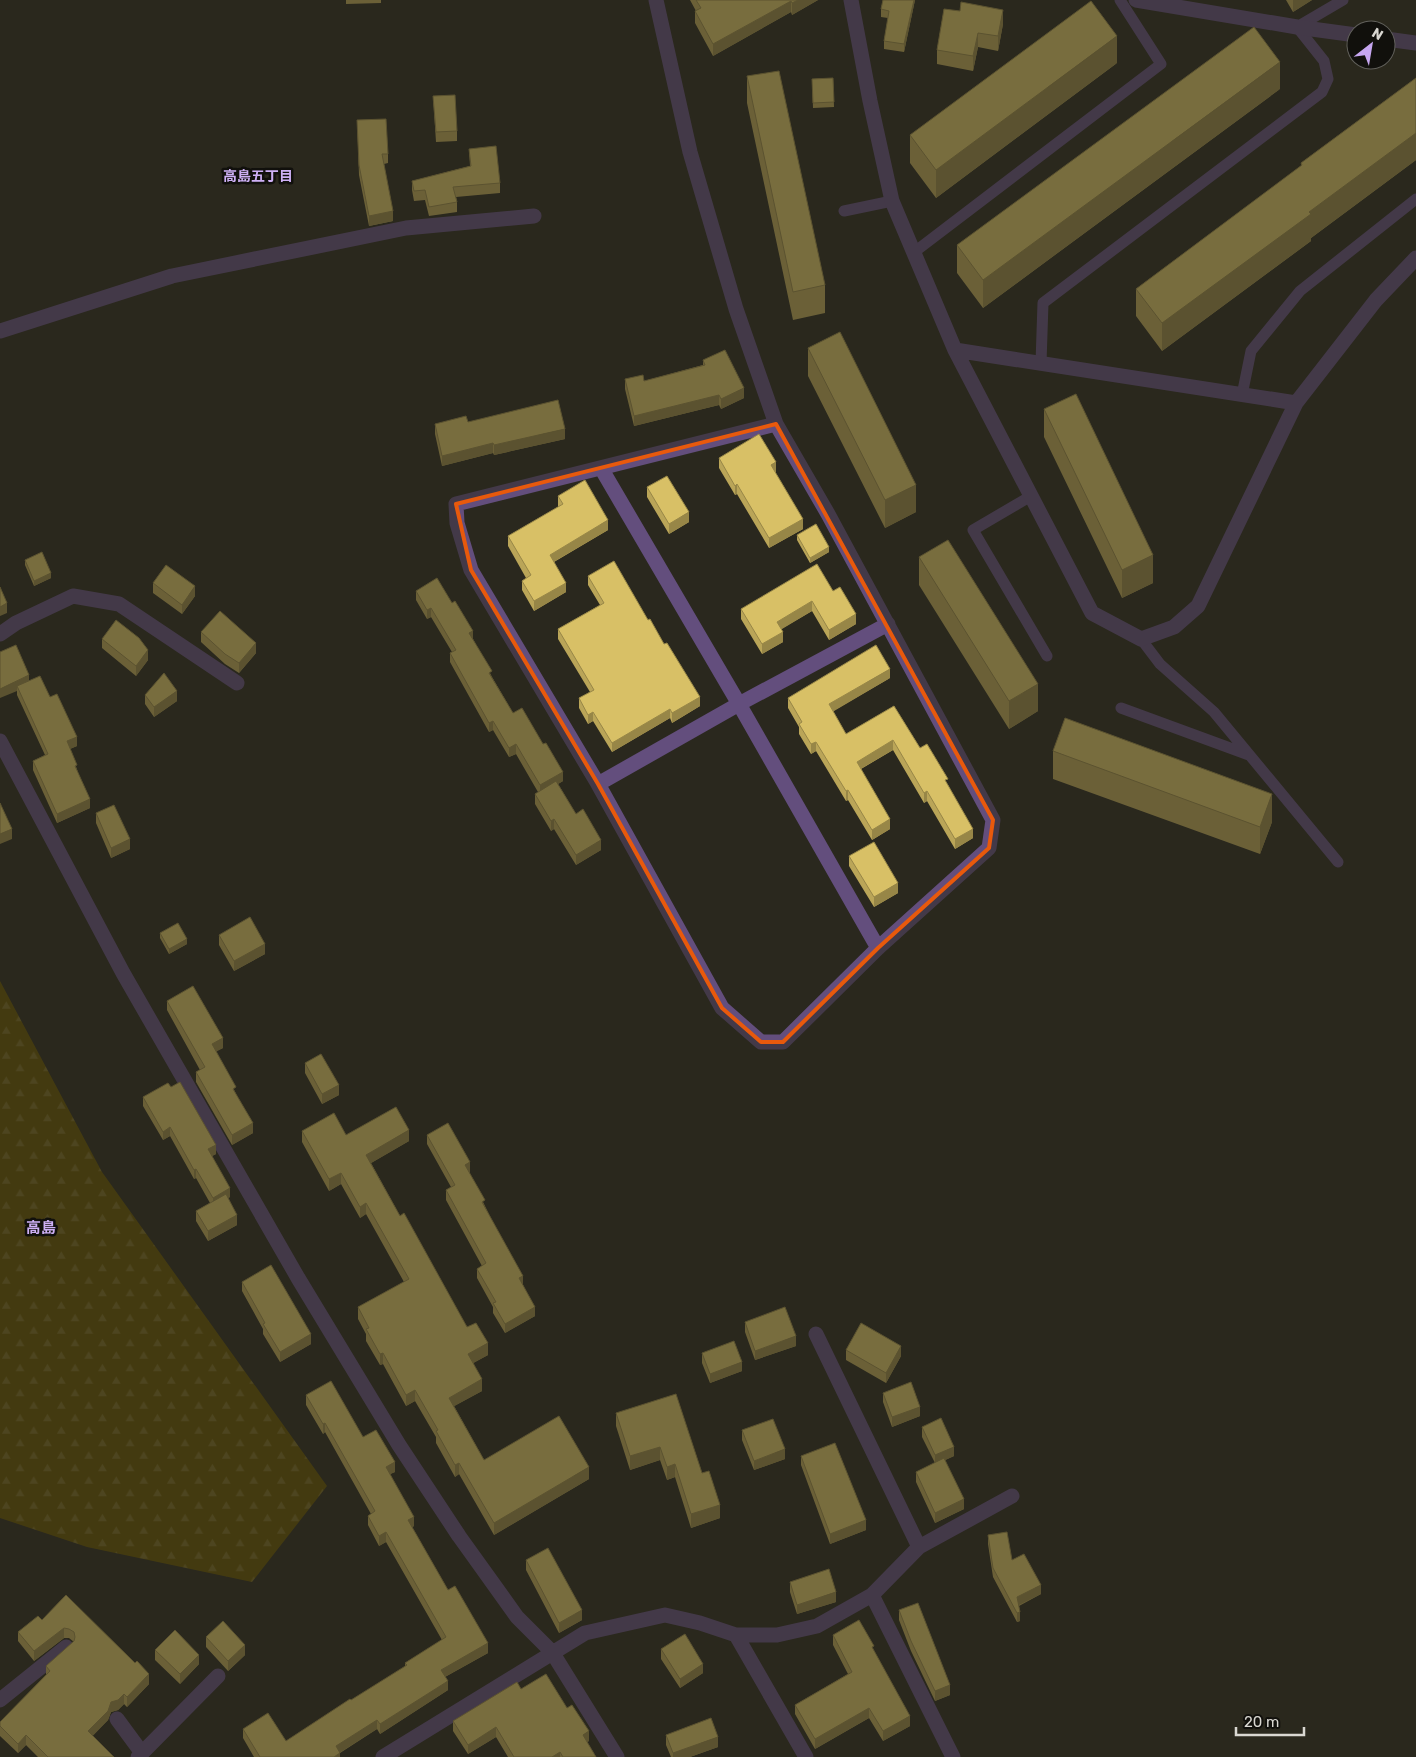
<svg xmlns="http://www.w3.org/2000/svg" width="1416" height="1757" font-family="Rubik,'Noto Sans JP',sans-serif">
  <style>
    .forest { fill: url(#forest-firs) }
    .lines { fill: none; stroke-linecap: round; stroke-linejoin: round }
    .lane { stroke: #634e7d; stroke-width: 11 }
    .street { stroke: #634e7d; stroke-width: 15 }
    .wall { fill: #baa558 }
    .shaded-wall { fill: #978647 }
    .building { fill: #d8c066; stroke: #978647 }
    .marked { fill: none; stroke: #e8590c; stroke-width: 4; stroke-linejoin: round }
    .labels { text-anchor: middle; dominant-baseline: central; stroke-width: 5; stroke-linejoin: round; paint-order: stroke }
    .neighbourhood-label { font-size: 14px; font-weight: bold; fill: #ceb0f5; stroke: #11100c }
    .quarter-label { font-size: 15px; font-weight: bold; fill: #ceb0f5; stroke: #11100c }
  </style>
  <defs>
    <pattern id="forest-firs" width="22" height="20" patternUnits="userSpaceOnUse" patternTransform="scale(1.25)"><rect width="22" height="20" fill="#635100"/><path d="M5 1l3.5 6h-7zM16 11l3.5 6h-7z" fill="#796924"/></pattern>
  </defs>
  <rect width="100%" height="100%" fill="#2a281e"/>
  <path class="forest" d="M0,981L102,1172L327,1486L252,1582L87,1547L0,1518Z"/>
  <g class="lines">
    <path class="lane" d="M844,211L892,201
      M913,253L1161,64L1120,0
      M1041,363L1043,303L1322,92L1328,79L1324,61L1297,27L1343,0
      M1242,395L1251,351L1300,291L1416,199
      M1031,496L973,530L1047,656
      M1141,639L1160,664L1214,712L1338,862
      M1121,708L1249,755"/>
    <path class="street" d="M656,0L690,152L736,309L776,424L828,514L993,820L989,848L878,948L783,1042H761L722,1008L598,784L471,570L457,523L456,504L776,424
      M851,0L870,101L892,201L955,350L1092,613L1141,639L1174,627L1198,606L1296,403L1376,300L1416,258
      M1136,0L1297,27L1356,35
      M1386,39L1416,43
      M0,331L172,276L406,228L534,216
      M955,350L1296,403
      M601,468L739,704L878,948
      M0,634L16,623L73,596L119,604L237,683
      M0,741L123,973L298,1278L399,1445L459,1536L517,1617L552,1652L617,1757
      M598,784L739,704L888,624
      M816,1334L919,1547
      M872,1595L953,1757
      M736,1635L806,1757
      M0,1700L66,1647
      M117,1719L142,1753
      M138,1757L218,1676
      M383,1757L585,1633L665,1615L700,1623L736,1635H777L817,1626L872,1595L919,1547L1012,1496"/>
  </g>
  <path class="wall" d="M346,0H381V3L346,4Z
    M690,0H818L792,15L791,12L713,56L695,23V11H696Z
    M883,0H915L904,52L884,49V41L888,18L881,17V9Z
    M1286,0H1312L1293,12Z
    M944,9L1003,24L998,51L978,47L973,71L937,64V50Z
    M1117,63L936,198L910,163V135Z
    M747,76L825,285V313L793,320L747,103Z
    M833,78L834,107L813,108L812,79Z
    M1416,78V160L1311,238V241L1162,351L1136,316V289L1301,166V163Z
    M1280,89L983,308L957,273V245Z
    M433,96L457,131V141L436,142Z
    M357,120L388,154V163L384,164L393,221L369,226L359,175Z
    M469,149L500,183V193L456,197L457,202V212L429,216L425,200L414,201L412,190V181L470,166Z
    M808,348L916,512L885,528L808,376Z
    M703,360L744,398L721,409L719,405L634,426L625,389V379L644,381L703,365Z
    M1044,409L1153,583L1122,598L1044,437Z
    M468,422L565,439L494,455L493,453L442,466L435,434V424Z
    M719,458L776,472H775L803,529L769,548L737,494L735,495L719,468Z
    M647,487L689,522L669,534L647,497Z
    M558,496L608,530L554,562L566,592L534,611L522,590V581L526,578L508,546V536L558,507Z
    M797,535L829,552L810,563L797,540Z
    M919,557L1038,711L1009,729L919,585Z
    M25,560L51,578L34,586L25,565Z
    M588,576L648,620L700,706L672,723L670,718L612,752L593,721L588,724L579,708V698L590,692L558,639V629L600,605L588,585Z
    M153,583L195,596L182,614L153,593Z
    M416,591L473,639L492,677L513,713L563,781L558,784L576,814L601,850L576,865L554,829L551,831L535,804V794L538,792L516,754L509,757L493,730L489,732L450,662V653L452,652L431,617L427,619L416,600Z
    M833,591L856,624L829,640L812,611L781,629L783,642L762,654L741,619V609Z
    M201,632L256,653L239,673L225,664L201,642Z
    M102,639L148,660L136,676L102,648Z
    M0,652L29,681L50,697L77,746L70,749L90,808L57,823L33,770V761L45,755L17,695V691Z
    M890,678L833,711L846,734L894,706L920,748L948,785L973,838L955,849L927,801L924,803L893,750L861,769L890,829L872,840L848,800L846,801L816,751L811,754L799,734V727L788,708V698Z
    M145,695L177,701L154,717L145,704Z
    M1053,751L1272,822L1260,854L1053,779Z
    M96,813L130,849L111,858L96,823Z
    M849,856L898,893L874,907L849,866Z
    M160,933L187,944L169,954L160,938Z
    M219,935L265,954L234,971L219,945Z
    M167,1001L223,1048L216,1051L236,1094L253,1133L232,1145L196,1082V1072L200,1070L167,1010Z
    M305,1063L339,1095L322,1104L305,1073Z
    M171,1087L216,1154L212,1156L230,1197L228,1198L237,1225L208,1241L196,1221V1211L210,1203L196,1178L194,1179L170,1136L163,1140L143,1106V1097Z
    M302,1131L346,1135L409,1141L371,1163L400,1216L467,1327L488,1355L473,1363L482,1391L454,1406L484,1460L589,1479L494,1535L459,1474L455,1477L436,1443V1437L415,1401L406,1406L383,1364L380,1365L366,1341V1334L358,1319V1307L404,1282L366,1214L360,1218L341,1184L329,1191L302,1142Z
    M427,1135L470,1172L469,1173L485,1206L523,1285L535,1316L505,1333L493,1313V1307L477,1278V1269L482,1266L446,1200V1190L451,1187L427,1144Z
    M242,1282L311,1344L280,1362L263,1334V1329L242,1291Z
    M745,1322L796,1346L755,1360L745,1332Z
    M846,1350L901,1356L886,1383L846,1360Z
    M702,1353L742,1371L710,1383L702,1363Z
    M883,1393L920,1416L892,1427L883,1402Z
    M306,1395L363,1437L395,1472L390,1474L414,1526L412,1527L448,1590L488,1653L445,1677L448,1690L380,1734L377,1729L340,1753V1757H254L243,1738V1729L286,1741L405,1667V1663L442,1640L386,1542L379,1546L368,1525V1516L371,1514L325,1432L323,1434L306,1405Z
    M616,1413L702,1473L720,1518L691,1528L675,1477L667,1480L660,1460L630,1470L616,1426Z
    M922,1427L954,1456L945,1460L964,1509L935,1523L916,1482V1472L935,1463L922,1437Z
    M742,1430L785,1459L754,1470L742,1440Z
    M801,1456L866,1530L830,1544L801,1465Z
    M988,1535L1041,1594L1019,1606L1020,1621L1017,1622L993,1577L988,1544Z
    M526,1560L582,1620L559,1633L526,1570Z
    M790,1582L836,1602L797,1614L790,1592Z
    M66,1595L149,1684L127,1707L124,1704L118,1710L111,1712L108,1720L92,1736L114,1757H38L26,1745L18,1753L0,1736V1722L46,1675V1666L74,1642L69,1638H64L34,1661L18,1641V1632L42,1620Z
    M899,1610L950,1695L935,1701L911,1651L899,1620Z
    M833,1635L874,1651L910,1726L883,1741L869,1718L815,1749L795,1714V1705L848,1674L833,1645Z
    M206,1637L245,1655L228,1671L206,1647Z
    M661,1649L703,1673L680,1688L661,1659Z
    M155,1650L199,1664L180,1684L155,1660Z
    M521,1689L589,1741L587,1742L596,1757H508L496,1737L468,1754L453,1731V1721Z
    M666,1735L718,1747L690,1757H671L666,1745Z"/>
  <path class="shaded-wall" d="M798,0H818L792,15V3Z
    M914,0H915L904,52V44Z
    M1293,0H1312L1293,12Z
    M791,1V12L713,56V44Z
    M1003,10V24L998,51V36Z
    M978,33V47L973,71V56Z
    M1117,36V63L936,198V170Z
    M1280,62V89L983,308V280Z
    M1416,133V160L1311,238V241L1162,351V323L1309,212Z
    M393,211V221L369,226V216Z
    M744,388V398L721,409V399Z
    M719,395V405L634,426V416Z
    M565,429V439L494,455V445Z
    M493,443V453L442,466V456Z
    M776,462V472L771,474V465Z
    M737,484V494L735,495V486Z
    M916,485V512L885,528V500Z
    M689,512V522L669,534V524Z
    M803,519V529L769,548V538Z
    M608,520V530L550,564V555Z
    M829,547V552L810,563V558Z
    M1153,555V583L1122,598V570Z
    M51,573V578L34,586V581Z
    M566,583V592L534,611V601Z
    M195,586V596L182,614V605Z
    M812,601V611L777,632V622Z
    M7,603V613L0,616V607Z
    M431,608V617L427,619V610Z
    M856,614V624L829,640V630Z
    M473,631V640L469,633Z
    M783,632V642L762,654V644Z
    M256,643V653L239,673V663Z
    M148,650V660L136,676V666Z
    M890,669V678L829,714V704Z
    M29,675V685L17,686V691L0,698V689Z
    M1038,684V711L1009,729V701Z
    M177,691V701L154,717V707Z
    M700,697V706L672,723V713Z
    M670,709V718L612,752V743Z
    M593,712V721L588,724V715Z
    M493,721V730L489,732V723Z
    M77,737V746L67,750V741Z
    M893,740V750L857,771V762Z
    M816,742V751L811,754V744Z
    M516,744V754L509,757V748Z
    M563,772V781L540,795V785Z
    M848,790V800L846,801V791Z
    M927,791V801L924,803V793Z
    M1272,794V822L1260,854V827Z
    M90,799V808L57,823V814Z
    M554,819V829L551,831V821Z
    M890,819V829L872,840V830Z
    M12,829V839L0,844V834Z
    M973,829V838L955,849V839Z
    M130,839V849L111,858V848Z
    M601,840V850L576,865V855Z
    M898,883V893L874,907V897Z
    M187,939V944L169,954V949Z
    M265,944V954L234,971V961Z
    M223,1038V1048L212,1054V1044Z
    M339,1085V1095L322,1104V1094Z
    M253,1123V1133L232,1145V1135Z
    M170,1127V1136L163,1140V1132Z
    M409,1130V1141L366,1166V1155Z
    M216,1145V1154L208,1158V1149Z
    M470,1162V1172L465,1175V1165Z
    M196,1169V1178L194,1179V1170Z
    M341,1173V1184L329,1191V1179Z
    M230,1188V1197L213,1207V1198Z
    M366,1203V1214L360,1218V1207Z
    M237,1215V1225L208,1241V1231Z
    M523,1276V1285L519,1278Z
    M535,1307V1316L505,1333V1324Z
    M311,1334V1344L280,1362V1352Z
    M796,1336V1346L755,1360V1351Z
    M488,1343V1355L468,1366V1354Z
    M901,1346V1356L886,1383V1373Z
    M383,1353V1364L380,1365V1354Z
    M742,1362V1371L710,1383V1374Z
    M482,1379V1391L449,1409V1398Z
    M415,1390V1401L406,1406V1395Z
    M920,1407V1416L892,1427V1417Z
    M325,1423V1432L323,1434V1424Z
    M660,1447V1460L630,1470V1456Z
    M954,1447V1456L935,1465V1455Z
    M785,1449V1459L754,1470V1461Z
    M395,1462V1472L386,1476V1467Z
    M459,1463V1474L455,1477V1465Z
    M675,1464V1477L667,1480V1467Z
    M589,1467V1479L494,1535V1523Z
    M964,1499V1509L935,1523V1513Z
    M720,1505V1518L691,1528V1514Z
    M414,1517V1526L408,1530V1520Z
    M866,1520V1530L830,1544V1534Z
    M386,1532V1542L379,1546V1536Z
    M1041,1585V1594L1017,1606V1597Z
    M836,1592V1602L797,1614V1605Z
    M582,1610V1620L559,1633V1623Z
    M1020,1612V1621L1017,1622V1613Z
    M64,1628V1638L34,1661V1651Z
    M488,1643V1653L441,1679V1670Z
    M245,1645V1655L228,1671V1661Z
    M199,1655V1664L180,1684V1674Z
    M703,1664V1673L680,1688V1679Z
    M149,1674V1684L127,1707V1697Z
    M448,1681V1690L380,1734V1724Z
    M950,1685V1695L935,1701V1691Z
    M124,1694V1704L118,1710L111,1712L108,1720L88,1741V1731L111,1702Z
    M869,1708V1718L815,1749V1739Z
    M910,1716V1726L883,1741V1731Z
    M377,1720V1729L336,1755V1746Z
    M496,1727V1737L468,1754V1745Z
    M589,1731V1741L583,1744V1735Z
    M26,1735V1745L18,1753V1744Z
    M718,1737V1747L690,1757H673V1753Z
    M560,1752V1757H552Z
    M340,1753V1757H334Z"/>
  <path class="building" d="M696,0H798L792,3L791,1L713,44L695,11L701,8Z
    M883,0H914L904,44L884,41L889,11L881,9Z
    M1091,1L1117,36L936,170L910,135Z
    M961,2L1003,10L998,36L978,33L973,56L937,50L944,9L960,11Z
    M1254,27L1280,62L983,280L957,245Z
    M779,71L825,285L793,292L747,76Z
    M833,78L834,102L813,103L812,79Z
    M1416,78V133L1309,212L1311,214L1162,323L1136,289L1302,165L1301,163Z
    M455,95L457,131L436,132L433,96Z
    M386,119L388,154H382L393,211L369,216L359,165L357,120Z
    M496,146L500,183L453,187L457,202L429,207L425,190L414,191L412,181L471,166L469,149Z
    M840,332L916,485L885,500L808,348Z
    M725,350L744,388L721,399L719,395L634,416L625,379L643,375L644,381L705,365L703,360Z
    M1076,394L1153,555L1122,570L1044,409Z
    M558,400L565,429L494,445L493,443L442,456L435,424L466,416L468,422Z
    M759,434L776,462L771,465L803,519L769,538L737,484L735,486L719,458Z
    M667,476L689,512L669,524L647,487Z
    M585,480L608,520L550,555L566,583L534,601L522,581L531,575L508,536L563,504L558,496Z
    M816,524L829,547L810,558L797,535Z
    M948,540L1038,684L1009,701L919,557Z
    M42,552L51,573L34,581L25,560Z
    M614,561L648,620L650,619L664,644L667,643L700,697L672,713L670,709L612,743L593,712L588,715L579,698L594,690L558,629L604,603L588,576Z
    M817,564L833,591L840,587L856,614L829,630L812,601L777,622L783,632L762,644L741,609Z
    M166,565L195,586L182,605L153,583Z
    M437,578L452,603L455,601L473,631L469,633L492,671L489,673L513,713L522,708L543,744L546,743L563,772L540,785L516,744L509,748L493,721L489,723L450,653L456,650L431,608L427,610L416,591Z
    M0,587L7,603L0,607Z
    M220,611L256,643L239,663L225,654L201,632Z
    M116,620L139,638L148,650L136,666L102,639Z
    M16,645L29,675L0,689V652Z
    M876,645L890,669L829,704L846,734L894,706L920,748L927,744L948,779L945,780L973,829L955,839L927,791L924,793L893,740L857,762L890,819L872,830L848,790L846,791L816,742L811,744L799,724L802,722L788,698Z
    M164,673L177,691L154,707L145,695Z
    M40,676L50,697L57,694L77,737L67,741L77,765L75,766L90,799L57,814L33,761L48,754L17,686Z
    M1065,718L1272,794L1260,827L1053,751Z
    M556,781L576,814L583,809L601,840L576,855L554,819L551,821L535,794Z
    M0,803L12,829L0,834Z
    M114,805L130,839L111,848L96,813Z
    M874,842L898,883L874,897L849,856Z
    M250,917L265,944L234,961L219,935Z
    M178,923L187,939L169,949L160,933Z
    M193,986L223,1038L212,1044L236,1087L233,1089L253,1123L232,1135L196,1072L205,1067L167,1001Z
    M321,1054L339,1085L322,1094L305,1063Z
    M180,1082L216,1145L208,1149L230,1188L213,1198L196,1169L194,1170L170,1127L163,1132L143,1097L168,1083L171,1087Z
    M396,1107L409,1130L366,1155L400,1216L404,1213L467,1327L476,1323L488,1343L468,1354L482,1379L449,1398L484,1460L559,1416L589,1467L494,1523L459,1463L455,1465L436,1431L438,1430L415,1390L406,1395L383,1353L380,1354L366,1329L369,1328L358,1307L409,1279L366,1203L360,1207L341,1173L329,1179L302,1131L334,1113L346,1135Z
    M448,1123L470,1162L465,1165L485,1200L482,1202L523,1276L519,1278L535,1307L505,1324L493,1303L496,1302L477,1269L486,1263L446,1190L455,1185L427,1135Z
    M226,1194L237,1215L208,1231L196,1211Z
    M271,1265L311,1334L280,1352L263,1324L265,1323L242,1282Z
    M785,1307L796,1336L755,1351L745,1322Z
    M861,1323L901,1346L886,1373L846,1350Z
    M734,1341L742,1362L710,1374L702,1353Z
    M331,1381L363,1437L376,1430L395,1462L386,1467L414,1517L408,1520L448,1590L455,1586L488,1643L441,1670L448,1681L380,1724L377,1720L336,1746L340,1753L334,1757H260L243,1729L268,1713L286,1741L350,1699L351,1700L407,1665L405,1663L446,1637L386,1532L379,1536L368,1516L375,1511L325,1423L323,1424L306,1395Z
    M911,1382L920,1407L892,1417L883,1393Z
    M676,1394L702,1473L709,1471L720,1505L691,1514L675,1464L667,1467L660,1447L630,1456L616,1413Z
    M941,1418L954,1447L935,1455L922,1427Z
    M773,1419L785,1449L754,1461L742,1430Z
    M835,1443L866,1520L830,1534L801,1456Z
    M944,1458L964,1499L935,1513L916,1472Z
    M1007,1532L1012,1560L1024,1554L1041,1585L1017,1597L1020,1612L1017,1613L993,1568L988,1535Z
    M548,1548L582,1610L559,1623L526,1560Z
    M829,1569L836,1592L797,1605L790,1582Z
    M66,1595L135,1663L137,1661L149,1674L127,1697L124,1694L118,1700L111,1702L108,1711L88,1731L114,1757H48L26,1735L18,1744L0,1726V1722L50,1671L46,1666L74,1641L75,1637L74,1632L69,1629L64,1628L34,1651L18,1632L38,1616L42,1620Z
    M918,1603L950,1685L935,1691L911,1641L899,1610Z
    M859,1620L874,1646L872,1647L910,1716L883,1731L869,1708L815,1739L795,1705L852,1672L833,1635Z
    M223,1621L245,1645L228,1661L206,1637Z
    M175,1630L199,1655L180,1674L155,1650Z
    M685,1634L703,1664L680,1679L661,1649Z
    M546,1674L567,1708L572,1705L589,1731L583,1735L596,1757H563L560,1752L552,1757H514L496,1727L468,1745L453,1721L517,1682L521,1689Z
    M711,1718L718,1737L673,1753L666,1735Z"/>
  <path d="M0 0H1416V1757H0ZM776,424L993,820L989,848L878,948L783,1042H761L722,1008L598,784L471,570L456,504Z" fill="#2a281e" fill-opacity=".55" fill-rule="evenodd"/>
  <path class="marked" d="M776,424L993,820L989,848L878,948L783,1042H761L722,1008L598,784L471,570L456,504Z"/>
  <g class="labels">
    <g class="neighbourhood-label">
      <text x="258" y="176">高島五丁目</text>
    </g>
    <g class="quarter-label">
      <text x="41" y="1228">高島</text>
    </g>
  </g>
  <g transform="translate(1371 45) rotate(31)"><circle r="24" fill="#11100c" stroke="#61605b"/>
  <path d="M0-4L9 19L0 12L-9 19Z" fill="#c6a6f0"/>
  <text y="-8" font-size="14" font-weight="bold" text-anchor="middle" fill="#d9d7d1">N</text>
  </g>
  <path d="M1236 1727v8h68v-8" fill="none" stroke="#d9d7d1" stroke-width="2.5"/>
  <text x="1244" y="1727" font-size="15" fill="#d9d7d1" stroke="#11100c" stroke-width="4" paint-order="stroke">20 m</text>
</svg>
